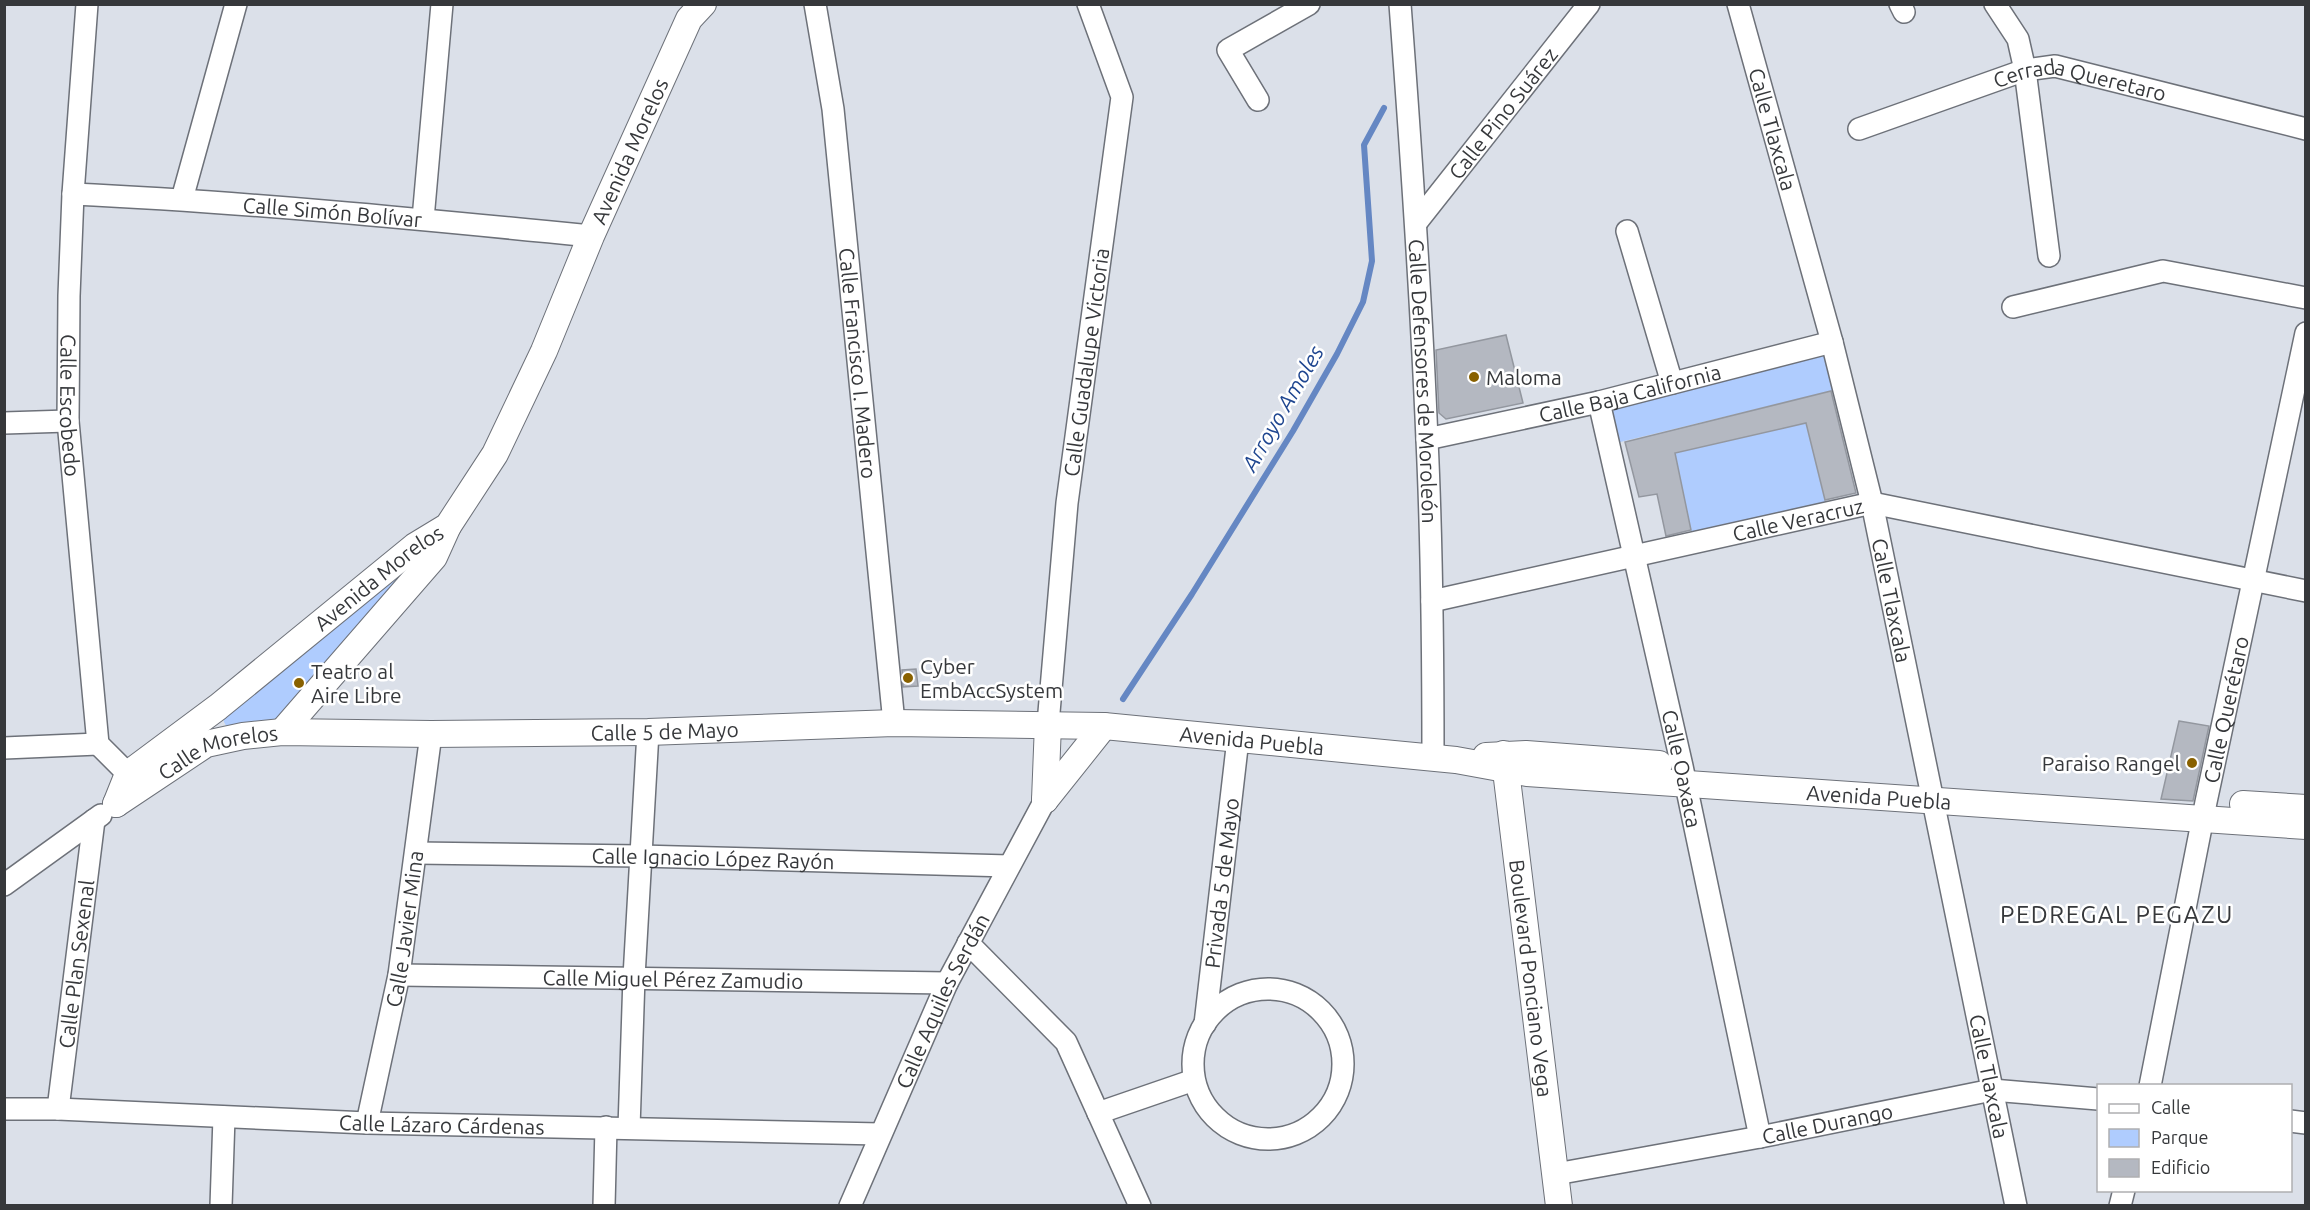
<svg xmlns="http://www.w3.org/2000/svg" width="2310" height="1210" font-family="Ubuntu,sans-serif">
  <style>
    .green { fill: #afccfe }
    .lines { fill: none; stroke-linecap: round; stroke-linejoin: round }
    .stream { stroke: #6587c3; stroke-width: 6 }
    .building { fill: #b4b8c1; stroke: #93979f; stroke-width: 1.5 }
    .minor-casing { stroke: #6d7179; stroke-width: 24 }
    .tertiary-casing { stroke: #6d7179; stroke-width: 28 }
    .minor { stroke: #fff; stroke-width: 21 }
    .tertiary { stroke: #fff; stroke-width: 26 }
    .poi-dot { fill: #896100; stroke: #fff; stroke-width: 2 }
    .labels { text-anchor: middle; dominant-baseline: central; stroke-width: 5; stroke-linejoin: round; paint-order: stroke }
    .street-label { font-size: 21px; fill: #36383b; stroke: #fff }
    .poi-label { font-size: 21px; fill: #36383b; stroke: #fff; text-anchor: start }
    .water-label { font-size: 22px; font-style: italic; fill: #1f4690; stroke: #fff }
    .quarter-label { font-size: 24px; letter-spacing: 1.5px; fill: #36383b; stroke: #fff }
  </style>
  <rect width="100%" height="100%" fill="#dbe0e9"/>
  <path class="green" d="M1832,342L1843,388L1608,445L1599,402Z
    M1806,423L1828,513L1693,543L1675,453Z
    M427,553L281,715L248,734L229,731L224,722L223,708Z"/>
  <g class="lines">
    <path class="stream" d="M1123,699L1192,594L1293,431L1337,354L1363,302L1372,261L1364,145L1384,108"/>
  </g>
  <path class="building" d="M1506,335L1523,403L1446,419L1439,413L1436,350Z
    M1831,391L1856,493L1825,500L1806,423L1675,453L1691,530L1666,536L1657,494L1639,497L1625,442Z
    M916,669L918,686L903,687L902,670Z
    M2179,721L2209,726L2193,801L2161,799Z"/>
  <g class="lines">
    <g class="minor-casing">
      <g id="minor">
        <path id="s1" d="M87,4L73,194L69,296L68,421L98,744L140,786"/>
        <path id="s2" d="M815,4L833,109L894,723"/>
        <path id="s3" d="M1400,4C1411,150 1421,295 1427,440C1432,546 1433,652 1433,758"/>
        <path id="s4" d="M1738,4L1832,342L1872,503L2016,1206"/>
        <path d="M1900,4L1904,12"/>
        <path d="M1995,4L2018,39L2025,70L2049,256"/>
        <path d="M1258,100L1228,50L1309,4"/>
        <path id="s5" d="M1859,129L2025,70L2055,66L2306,129"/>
        <path id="s6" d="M73,194C246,202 419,219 591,236"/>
        <path d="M182,199L236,4"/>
        <path d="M423,219L442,4"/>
        <path id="s7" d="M1416,223L1589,4"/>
        <path d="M1627,231L1672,383"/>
        <path d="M2013,307L2163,271L2306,298"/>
        <path id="s8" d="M1599,402L1682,766L1760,1137"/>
        <path d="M4,423L68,421"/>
        <path id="s9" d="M1427,439L1599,402L1832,342"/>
        <path id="s10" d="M1432,601L1872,503L2306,591"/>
        <path id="s11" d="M1048,724L1067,503L1122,97L1088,4"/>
        <path d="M4,748L98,744"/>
        <path id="s12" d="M416,853L640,856L1009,866"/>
        <path d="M4,885L101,815"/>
        <path d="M968,943L1066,1042L1140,1206"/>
        <path id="s13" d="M399,975L947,983"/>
        <circle cx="1268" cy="1064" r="75"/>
        <path id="s14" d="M1205,1024L1238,739"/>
        <path id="s15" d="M2150,1086L2206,802L2306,333"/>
        <path id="s16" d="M4,1109H58L367,1123L880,1134"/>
        <path id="s17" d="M58,1109L94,820"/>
        <path d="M1098,1113L1194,1080"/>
        <path d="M2290,1121L2306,1123"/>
        <path id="s18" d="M367,1123L399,975L431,734"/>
        <path d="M629,1128L634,977L648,732"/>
        <path id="s19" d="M1556,1174L1760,1137L1992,1090L2098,1099"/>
        <path d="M221,1206L224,1117"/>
        <path d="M604,1206L606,1127"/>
        <path id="s20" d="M850,1206L947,983L1045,800"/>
        <path d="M2120,1206L2124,1190"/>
      </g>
    </g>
    <g class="tertiary-casing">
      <g id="tertiary">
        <path d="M282,732L434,557L448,526"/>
        <path id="s21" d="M1504,754L1559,1206"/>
        <path d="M1486,756L1526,754L1659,764"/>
        <path d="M1045,800L1104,726"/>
        <path d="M1045,800L1048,724"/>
        <path id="s22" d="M116,804L206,744L243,736L282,732L431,734L648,732L894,723L1104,726L1456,760L1527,773L2306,826"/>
        <path id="s23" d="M116,804L128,774L218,707L415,546L448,526L495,454L544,351L591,236L689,19L703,4"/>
        <path d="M2243,804L2306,808"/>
      </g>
    </g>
    <use href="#minor" class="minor"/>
    <use href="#tertiary" class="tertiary"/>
  </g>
  <g class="poi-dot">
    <circle cx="1474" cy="377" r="6"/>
    <circle cx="908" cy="678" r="6"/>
    <circle cx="299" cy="683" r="6"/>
    <circle cx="2192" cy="763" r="6"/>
  </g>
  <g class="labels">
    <g class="street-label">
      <text stroke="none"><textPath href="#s5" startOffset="232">Cerrada Queretaro</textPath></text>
      <text stroke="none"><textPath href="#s7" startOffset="140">Calle Pino Suárez</textPath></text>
      <text stroke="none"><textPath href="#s4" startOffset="130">Calle Tlaxcala</textPath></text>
      <text stroke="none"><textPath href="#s23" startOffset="855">Avenida Morelos</textPath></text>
      <text stroke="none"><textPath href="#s6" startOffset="260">Calle Simón Bolívar</textPath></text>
      <text stroke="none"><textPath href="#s11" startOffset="364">Calle Guadalupe Victoria</textPath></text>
      <text stroke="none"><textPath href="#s2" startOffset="362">Calle Francisco I. Madero</textPath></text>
      <text stroke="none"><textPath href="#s3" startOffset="378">Calle Defensores de Moroleón</textPath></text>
      <text stroke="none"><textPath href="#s9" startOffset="208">Calle Baja California</textPath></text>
      <text stroke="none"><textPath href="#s1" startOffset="402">Calle Escobedo</textPath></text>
      <text stroke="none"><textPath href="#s10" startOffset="375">Calle Veracruz</textPath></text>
      <text stroke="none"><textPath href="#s23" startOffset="351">Avenida Morelos</textPath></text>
      <text stroke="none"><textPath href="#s4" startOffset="616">Calle Tlaxcala</textPath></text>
      <text stroke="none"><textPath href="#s15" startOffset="384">Calle Querétaro</textPath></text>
      <text stroke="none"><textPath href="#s22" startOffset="568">Calle 5 de Mayo</textPath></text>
      <text stroke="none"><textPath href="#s22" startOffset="1156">Avenida Puebla</textPath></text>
      <text stroke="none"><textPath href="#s22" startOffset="117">Calle Morelos</textPath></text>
      <text stroke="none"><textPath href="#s8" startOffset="376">Calle Oaxaca</textPath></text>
      <text stroke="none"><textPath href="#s22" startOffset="1786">Avenida Puebla</textPath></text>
      <text stroke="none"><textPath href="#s12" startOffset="297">Calle Ignacio López Rayón</textPath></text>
      <text stroke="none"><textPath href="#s14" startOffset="142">Privada 5 de Mayo</textPath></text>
      <text stroke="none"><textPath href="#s18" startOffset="198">Calle Javier Mina</textPath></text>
      <text stroke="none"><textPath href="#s17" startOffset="146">Calle Plan Sexenal</textPath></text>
      <text stroke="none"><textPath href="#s13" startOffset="274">Calle Miguel Pérez Zamudio</textPath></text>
      <text stroke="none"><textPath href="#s21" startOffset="226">Boulevard Ponciano Vega</textPath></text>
      <text stroke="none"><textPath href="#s20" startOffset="225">Calle Aquiles Serdán</textPath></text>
      <text stroke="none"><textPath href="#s4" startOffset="1102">Calle Tlaxcala</textPath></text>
      <text stroke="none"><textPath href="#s16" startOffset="438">Calle Lázaro Cárdenas</textPath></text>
      <text stroke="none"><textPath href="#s19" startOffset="276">Calle Durango</textPath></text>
    </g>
    <g class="poi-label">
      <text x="1486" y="377">Maloma</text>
      <text x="920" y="666">Cyber<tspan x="920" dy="24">EmbAccSystem</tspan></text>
      <text x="311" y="671">Teatro al<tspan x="311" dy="24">Aire Libre</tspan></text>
      <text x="2180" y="763" text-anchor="end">Paraiso Rangel</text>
    </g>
    <g class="water-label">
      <text transform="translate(1282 408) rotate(-60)">Arroyo Amoles</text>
    </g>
    <g class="quarter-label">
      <text x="2117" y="914">PEDREGAL PEGAZU</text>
    </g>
  </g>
  <rect width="2310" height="1210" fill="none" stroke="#36383b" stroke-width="12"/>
  <rect x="2097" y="1084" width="195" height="108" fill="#ffffff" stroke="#afafb1" stroke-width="1.5"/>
  <rect x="2109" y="1104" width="30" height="9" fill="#ffffff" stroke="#afafb1" stroke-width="1.5"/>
  <text x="2151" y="1114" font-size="18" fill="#36383b">Calle</text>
  <rect x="2109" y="1129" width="30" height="18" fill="#afccfe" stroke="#afafb1" stroke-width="1.5"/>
  <text x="2151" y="1144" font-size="18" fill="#36383b">Parque</text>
  <rect x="2109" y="1159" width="30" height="18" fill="#b4b8c1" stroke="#afafb1" stroke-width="1.5"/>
  <text x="2151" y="1174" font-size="18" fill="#36383b">Edificio</text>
</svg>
